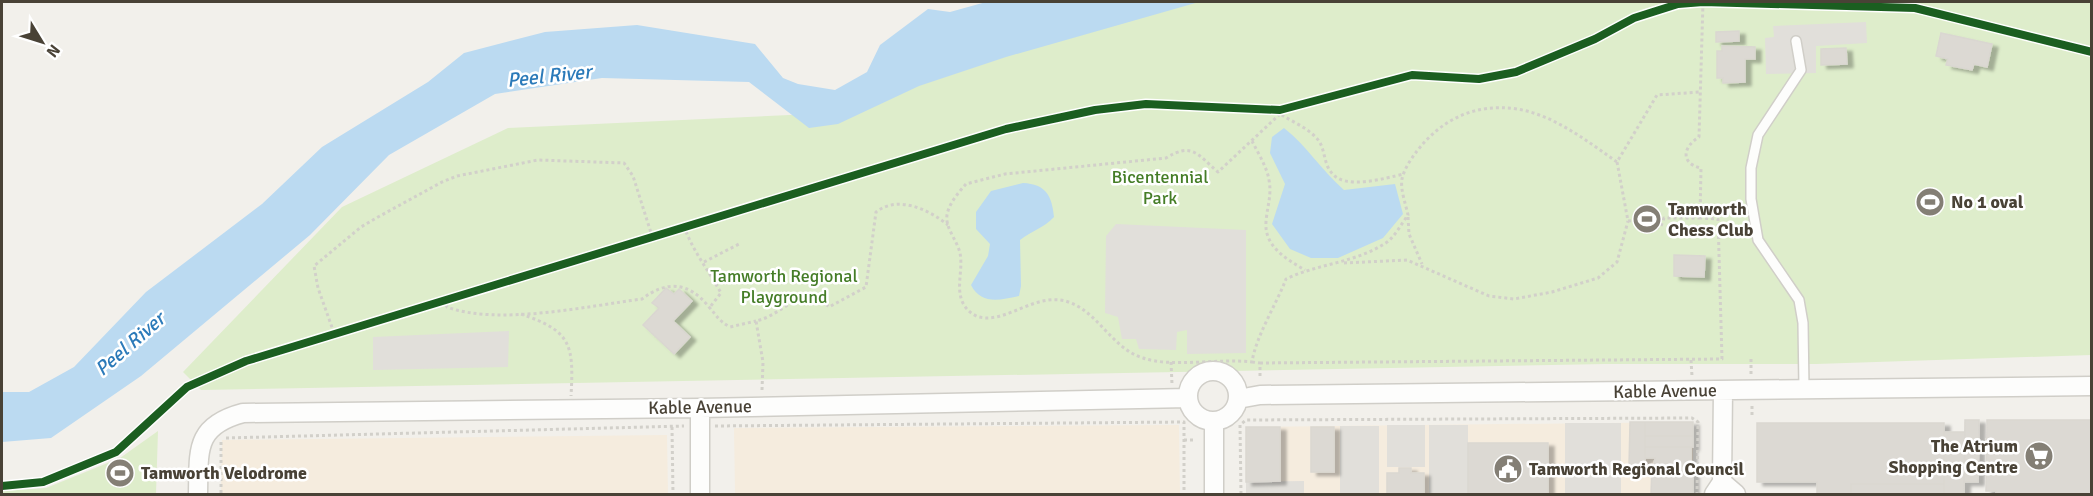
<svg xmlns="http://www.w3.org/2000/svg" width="2093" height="496" font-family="Signika,sans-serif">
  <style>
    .commercial { fill: #f5ecde }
    .green { fill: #deedcb }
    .parking { fill: #e1dfda }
    .water { fill: #bbdaf1 }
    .building { fill: #dcd9d3; stroke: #dad7d1; stroke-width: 1.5; filter: url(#shadow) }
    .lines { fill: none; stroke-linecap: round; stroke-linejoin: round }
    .lane-casing { stroke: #d0cec8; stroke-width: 12 }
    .street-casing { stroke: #d0cec8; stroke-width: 21 }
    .path { stroke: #d2d0ca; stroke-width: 3; stroke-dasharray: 3 3; stroke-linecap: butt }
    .lane { stroke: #fdfdfc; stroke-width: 9 }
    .street { stroke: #fdfdfc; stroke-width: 18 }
    .cycleway-casing { stroke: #fff; stroke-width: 11 }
    .cycleway { stroke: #1b5e20; stroke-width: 8 }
    .labels { text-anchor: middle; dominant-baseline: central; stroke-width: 5; stroke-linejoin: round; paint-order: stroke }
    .park-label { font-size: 18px; fill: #457d27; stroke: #fff }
    .poi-label { font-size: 18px; font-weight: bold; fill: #494236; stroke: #fff; text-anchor: start }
    .street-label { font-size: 18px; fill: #494236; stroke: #fff }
    .water-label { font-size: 20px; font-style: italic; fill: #2b7ab9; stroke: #fff }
  </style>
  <defs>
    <filter id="shadow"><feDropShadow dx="6" dy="3.5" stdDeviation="1.5" flood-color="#0004"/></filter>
  </defs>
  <rect width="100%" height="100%" fill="#f2f0eb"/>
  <path class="commercial" d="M1693,422V494H1246V427Z
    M1179,425L1180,494H735L734,428Z
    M667,435L668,494H221L222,440Z"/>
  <path class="green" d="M1136,2H2091V355L1816,364H1605L201,390L183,372L342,207L508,128L833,113Z
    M158,431L156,494H2V491L46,488L120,458Z"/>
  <path class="parking" d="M1866,22L1867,43L1816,46V73L1766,74L1765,38L1774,37L1773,26Z
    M1116,224L1246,230V353L1187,354V330L1177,332L1176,350L1139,349L1136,339H1122L1118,317L1105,313L1106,236Z
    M509,331L508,367L373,370V337Z
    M1565,423H1621V494H1565Z
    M1387,425H1425V467H1387Z
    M1429,425H1468V494H1429Z
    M1340,426H1379V494H1340Z
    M1304,481V494H1246V482Z"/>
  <path class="water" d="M986,2H1199L1006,57L919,86L838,124L809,128L749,82L602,78L495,94L389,155L310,235L141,376L51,438L2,442V392H29L74,367L146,292L262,204L322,147L428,82L464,53L545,32L637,25L755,44L783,78L798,84L835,90L867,72L880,45L928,9L950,12Z
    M1284,128C1307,146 1322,171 1344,190L1395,184L1403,214L1383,238L1338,258H1311L1290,249L1272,224L1285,184L1270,153L1272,137Z
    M1023,183C1046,184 1052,196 1054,217C1044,228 1031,231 1020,240L1021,286L1019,296C1000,300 981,305 971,285L988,256L990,244L976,229V212L991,191Z"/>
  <path class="building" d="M1739,31V41L1716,42V32Z
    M1941,33L1992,44L1987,67L1974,64L1972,70L1946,65L1948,59L1936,56Z
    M1722,46L1755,47V59H1745V82L1723,83V78H1717V51H1722Z
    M1846,48L1847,64L1821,65V49Z
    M1674,255L1705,256L1704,277L1674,276Z
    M666,288L674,294L679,289L692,301L673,321L690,337L674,354L643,325L659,308L652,303Z
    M1965,420H1979L1978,482H1964Z
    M1987,420H2092V494H1996V491H1986Z
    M1630,422H1645V467L1629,466Z
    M1645,422H1693V436H1645Z
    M1757,423H1944V484H1851V494H1817V482H1757Z
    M1246,427H1280V481L1246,482Z
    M1311,427H1334V472H1311Z
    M1944,432H1965L1964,494H1944Z
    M1645,436H1693V447H1645Z
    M1468,443H1548V494H1468Z
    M1645,447H1691V466H1654L1655,458H1645Z
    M1652,466H1693V494L1651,493Z
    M1399,468H1411V473H1424V494H1387V473H1399Z
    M1851,484H1944V494H1851Z"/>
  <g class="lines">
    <g class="lane-casing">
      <path id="lane" d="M1796,41L1801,70L1758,135L1751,168V199L1758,240L1799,300L1803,323L1804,388"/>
    </g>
    <g class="street-casing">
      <path id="street" d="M1188 396a25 25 0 1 1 50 0a25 25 0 1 1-50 0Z
        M1238,399L1260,395L2092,386
        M700,408V494
        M1722,482L1736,494
        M198,494C199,451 194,426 243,413L700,408L1188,398
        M1214,494V421
        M1714,494L1722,482L1723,390"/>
    </g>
    <path class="path" d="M1280,110V114C1293,122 1310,129 1319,141C1325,150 1324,164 1331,172C1344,191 1385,178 1404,174
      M1280,114L1218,172C1197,154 1192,142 1166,158L1005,174L966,184C959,192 949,203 947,215C945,228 957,240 960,253C963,268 957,284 961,298C963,306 970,314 979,317C1008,324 1038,289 1071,303C1099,314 1113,349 1143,358C1172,368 1219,358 1252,362C1256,336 1276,305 1286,279C1317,264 1354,263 1384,244C1394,239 1401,224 1408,215C1406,205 1400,189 1402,179C1404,169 1411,159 1417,151C1442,119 1475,103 1517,109C1554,115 1587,141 1617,162L1657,95L1700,92
      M1252,141C1258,153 1267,167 1269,180C1272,195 1267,207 1266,222C1264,246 1286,259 1305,270
      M1617,162L1628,221L1638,220L1641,228L1649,233L1661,226L1664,218H1700
      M1408,217L1409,234L1422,264
      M684,226C692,250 709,271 721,293L710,307
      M704,262L741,243
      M1344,263L1407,260L1489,296L1514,299L1552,292L1598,278L1617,262L1628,221
      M444,299L447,307C498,326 588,306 642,299C667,280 689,282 709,307C717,316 719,321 730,327L756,321
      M521,314C571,331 574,344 571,396
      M334,333L318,288L314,266L361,227L378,217L442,182L457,176L538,160L624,163L633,176L652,236
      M1751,359V375
      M1691,360L1692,376
      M1171,362L1172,384
      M1252,362L1260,363V379
      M1260,363L1722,359L1718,219L1700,218L1701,168C1679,163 1684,146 1699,137L1703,2
      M762,390L763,362L756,321C778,316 792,297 814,294L829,307L866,287L876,212C898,195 928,209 948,225
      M1752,406V416
      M715,426L1184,422V494
      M672,427L673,494
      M226,438L684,426
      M1184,440H1194
      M221,442V494
      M1241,494L1240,425L1246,420L1692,418L1698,422L1697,494"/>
    <use href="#lane" class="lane"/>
    <use href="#street" class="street"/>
    <g class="cycleway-casing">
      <path id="cycleway" d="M2,486L43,482L116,452L187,387L246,361L1006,129L1095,110L1146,104L1280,110L1412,75L1479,79L1516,72L1595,39L1634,18L1678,4L1703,2L1915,8L2092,52"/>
    </g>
    <use href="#cycleway" class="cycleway"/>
  </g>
  <defs>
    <g id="stadium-disc" transform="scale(1.5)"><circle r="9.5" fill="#847f75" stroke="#fff"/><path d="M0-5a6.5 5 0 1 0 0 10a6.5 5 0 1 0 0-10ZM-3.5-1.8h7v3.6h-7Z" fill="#fff"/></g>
    <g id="supermarket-disc" transform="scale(1.5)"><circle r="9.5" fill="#847f75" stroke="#fff"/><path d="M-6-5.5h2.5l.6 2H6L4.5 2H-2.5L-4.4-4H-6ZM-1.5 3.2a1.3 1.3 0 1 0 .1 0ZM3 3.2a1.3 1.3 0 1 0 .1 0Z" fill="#fff"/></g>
    <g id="civic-disc" transform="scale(1.5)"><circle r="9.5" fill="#847f75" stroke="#fff"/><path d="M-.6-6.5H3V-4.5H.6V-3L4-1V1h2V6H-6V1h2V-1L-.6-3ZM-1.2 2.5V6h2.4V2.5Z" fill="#fff"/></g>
  </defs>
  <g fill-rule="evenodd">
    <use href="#stadium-disc" x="1930" y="202"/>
    <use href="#stadium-disc" x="1647" y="219"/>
    <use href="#supermarket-disc" x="2039" y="456"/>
    <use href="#civic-disc" x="1508" y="469"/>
    <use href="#stadium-disc" x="120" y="473"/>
  </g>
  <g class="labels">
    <g class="park-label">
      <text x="1160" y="177">Bicentennial<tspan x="1160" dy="21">Park</tspan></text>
      <text x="784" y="276">Tamworth Regional<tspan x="784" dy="21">Playground</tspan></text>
    </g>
    <g class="poi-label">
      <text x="1951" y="202">No 1 oval</text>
      <text x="1668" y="209">Tamworth<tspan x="1668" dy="21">Chess Club</tspan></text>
      <text x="2018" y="446" text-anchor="end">The Atrium<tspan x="2018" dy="21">Shopping Centre</tspan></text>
      <text x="1529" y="469">Tamworth Regional Council</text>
      <text x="141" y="473">Tamworth Velodrome</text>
    </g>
    <g class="street-label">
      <text transform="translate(1665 391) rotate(-1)">Kable Avenue</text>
      <text transform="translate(700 407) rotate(-1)">Kable Avenue</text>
    </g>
    <g class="water-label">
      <text transform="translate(549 76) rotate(-6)">Peel River</text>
      <text transform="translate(130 344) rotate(-41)">Peel River</text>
    </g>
  </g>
  <rect width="2093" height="496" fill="none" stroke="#494236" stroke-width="6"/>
  <g transform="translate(42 42) rotate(128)" stroke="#ffffff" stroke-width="4.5" paint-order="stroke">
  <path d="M0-4.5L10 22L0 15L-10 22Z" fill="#494236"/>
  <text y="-9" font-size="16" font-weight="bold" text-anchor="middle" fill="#494236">N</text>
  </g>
</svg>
